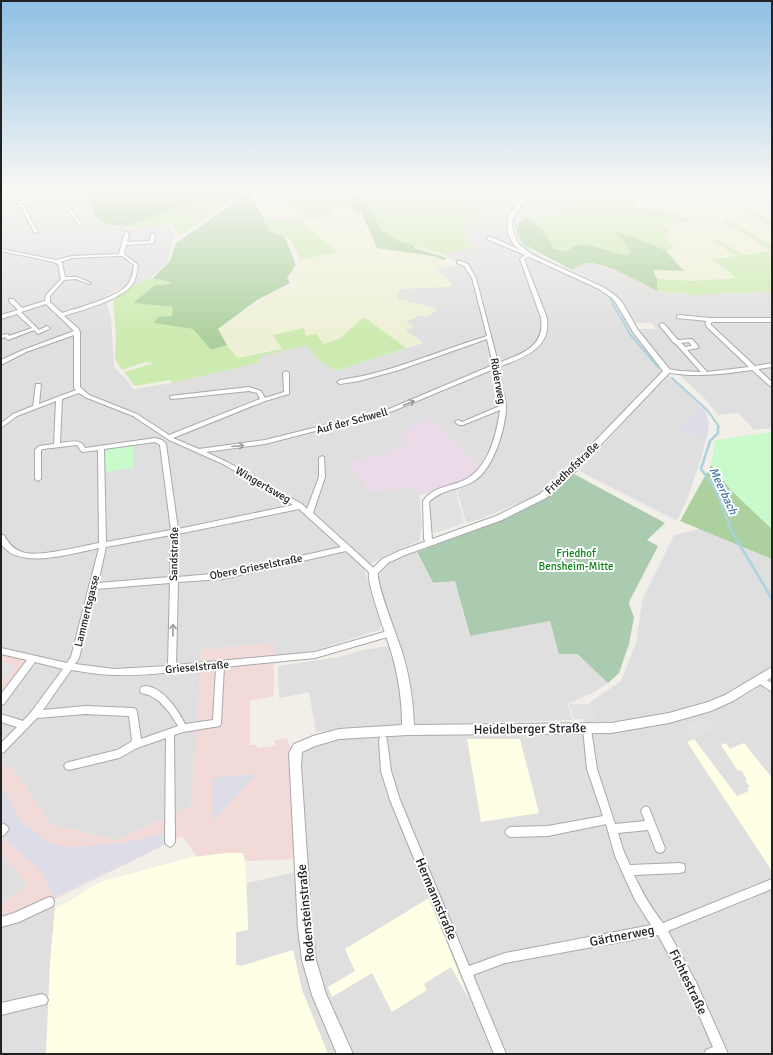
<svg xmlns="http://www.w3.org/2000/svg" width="773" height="1055" font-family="Signika,sans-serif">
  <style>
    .residential { fill: #e0dfdf }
    .commercial { fill: #f2dad9 }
    .industrial { fill: #ebdbe8 }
    .education { fill: #ffffe5 }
    .farmland { fill: #eef0d5 }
    .grass { fill: #cdebb0 }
    .forest { fill: #add19e }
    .cemetery { fill: #aacbaf }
    .park { fill: #c8facc }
    .parking { fill: #e2e2e2 }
    .plaza { fill: #dddde8 }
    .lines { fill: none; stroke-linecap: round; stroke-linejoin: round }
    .stream-far3 { stroke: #aad3df; stroke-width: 1.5 }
    .stream-far2 { stroke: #aad3df; stroke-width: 2 }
    .stream-far1 { stroke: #aad3df; stroke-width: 2.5 }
    .stream { stroke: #aad3df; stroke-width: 3 }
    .minor-casing { stroke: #a9a9a9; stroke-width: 2 }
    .tertiary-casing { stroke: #a9a9a9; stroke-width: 2 }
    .minor { fill: #fff; fill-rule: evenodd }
    .tertiary { fill: #fff; fill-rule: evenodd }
    .oneway { stroke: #9c9c9c }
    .labels { text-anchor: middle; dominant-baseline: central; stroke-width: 4; stroke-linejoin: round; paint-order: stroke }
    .street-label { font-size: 11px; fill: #222; stroke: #fff }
    .park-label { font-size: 11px; fill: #0c8416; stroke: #fff }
    .water-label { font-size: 12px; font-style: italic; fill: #4a7aab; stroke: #fff }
    .near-street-label { font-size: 13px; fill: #222; stroke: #fff }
  </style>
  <rect width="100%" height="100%" fill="#f2efe9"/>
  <path class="residential" d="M1,189H85L86,195L105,224L126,226L125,229L169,225L176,236L172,242L168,262L149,279L142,283L127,285L102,298L106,301L111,318L114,367L126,379L133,389L172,383L261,362L257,357L307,345L317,358L336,371L423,343L405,330L406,321L421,315L427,317L436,310L431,307L397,299L400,288L452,283L436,268L463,265L442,254L472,248L466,241L463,222H480L468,189H531L540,195H576L572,202L555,217L541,214L531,219L508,216L505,224L507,233L518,253L601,287L604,286L572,270L583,264L591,263L621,272L657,291L698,295L772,291V428L754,430L738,413L718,415L706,400L681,376L669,367L638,329H655L652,323H634L625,311L663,370L694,400L705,413L709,424L703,452L688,497L677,521L579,471L630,416L623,413L538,495L480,519L466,523L456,485L419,494L422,525L419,541L386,555L371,564L365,572L382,623L379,630L314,651L274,656L272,643L202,650L191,806L116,840L51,825L15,771L1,763Z
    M728,522L772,540V1054H328L302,990L293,950L241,966L236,965V932L248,930L247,883L295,872L296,859L290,764V747H303L354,736L586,728L581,712L593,700L621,681L636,643L643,598L674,535Z
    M415,550L433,584L455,581L469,636L550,621L559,654H576L608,683L594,692L568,704L572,720L380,726L316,732L309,692L279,698L278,666L340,657L363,650L397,645L382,592L379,587L377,578L384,566L403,555Z
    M1,852L28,886L1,904Z
    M49,906L55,908L50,963L46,1054H1V926Z"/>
  <path class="commercial" d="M273,643L274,696L250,701V745H257V748L275,746V740L287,738L290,747V764L296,859L245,861L242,853L197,857L182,836L1,926V904L28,886L1,852V763L15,771L51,825L116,840L191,806L202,650Z
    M1,651L33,656L1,696Z"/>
  <path class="industrial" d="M429,417L479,466L473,475L466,480L418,496V492L413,487L370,492L357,474H355L350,462L374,456L406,444L401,433Z"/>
  <path class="education" d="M467,739H520L539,813L481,822Z
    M694,739L737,796L749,791L747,788L750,787L745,780L747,779L741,770L738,771L721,745L726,743L730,749L744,743L772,778V871L687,742Z
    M227,853H243L245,861L248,930L236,932V965L241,966L293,950L302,990L328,1054H46L50,963L55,908L70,901L89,888L103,881L193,857Z
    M429,898L469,999L451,967L424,984L427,990L392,1012L372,973L332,997L328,987L355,971L345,949Z"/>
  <path class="farmland" d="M240,189H275L277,195L335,216L332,209L351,207L356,213L361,212L377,248L433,256L452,265L436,268L452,283L451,287L400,289L397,299L431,307L437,310L426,317L421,315L406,321L414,327L405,330L423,342L406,348L364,317L340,338L324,344L306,336L304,329L273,335L282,348L237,358L217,330L278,290L298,286L291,278L294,272L300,266L298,260L336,251L298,218L264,221L261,212L241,192Z
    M360,189H442V190H423L426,200L386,199L385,193H359Z
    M737,189H772V202L768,199L760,204L772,212V221L749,208L745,210L772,228V252L769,251L744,255L719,240L713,241L738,257L714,259L737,278L693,281L657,279L653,270L683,271L665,250L675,249L664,239L663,224L691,221L673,210L694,204L703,199Z"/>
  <path class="grass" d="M275,189H360L359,193L349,195L351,207L332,209L335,215L306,220L277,195Z
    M442,189H468L481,223L464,222L466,241L472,248L442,254L399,241L382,231L361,193H385L386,199L425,200L423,190H442Z
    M190,191L234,199L219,210L179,236L171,224L126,228V225Z
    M588,193L632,195L636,208L673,210L691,221L663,224L669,231L664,239L676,249L665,250L636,238L617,232L631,252L626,255L576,245L567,252L554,249L547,236L531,219L541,214L555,217L572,202L576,195Z
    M749,208L772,221V228L745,210Z
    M298,218L337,252L300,260L289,237L285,238L268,230L264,221Z
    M727,219L772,245V251L720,220Z
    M719,240L744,255L769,251L772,252V291L698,295L657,291V279L693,281L736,278L713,259L737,256L712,241Z
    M153,278L172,282L170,284L155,285L133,303L174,307L172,316L158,317L154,323L193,329L211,350L227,345L237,358L282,349L273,335L304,328L306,336L316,334L324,344L340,338L364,317L406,348L336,371L317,358L307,345L258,357L261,362L172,383L170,380L135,386L124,372L154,363L146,362L122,370L115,359L116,335L113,301C118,292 143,280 153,278Z"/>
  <path class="forest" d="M85,189H240L241,192L249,194L261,212L268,230L285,238L296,265L287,278L290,283L257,300L218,329L227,345L211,350L193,329L154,323L158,317L172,316L173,307L133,303L155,285L170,284L171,282L153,278L170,261L176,243L237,201L225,198L202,200L126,226L105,224L95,215L86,195Z
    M551,189H631L640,190L632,195L589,193L576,195L559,194Z
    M361,193L382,231L399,241L415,246L414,248L447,258L443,260L433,256L377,248L361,212L356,213L351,207L349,195Z
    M525,218L531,219L547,236L554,249L567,252C569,250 572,248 574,246C586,240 613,254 626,255L631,252L616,232L636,238L665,250L684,271L653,270L657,279V291C642,283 605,262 589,263C582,264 577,267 572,270L523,244L517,230L518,223Z
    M711,465L732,491L772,529V559L680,521Z"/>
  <path class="cemetery" d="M574,474L665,523L647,540L658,546L630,600L629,604L634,617L629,644L619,673L608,683L577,654H559L550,621L470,636L455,581L433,583L417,552L495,522L534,504L543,500Z"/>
  <path class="park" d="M772,432V529L732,491L711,465L715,440Z
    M133,444L134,468L106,472L105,450Z"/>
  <path class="parking" d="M456,490L464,523L435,533L431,530L430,504L435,498L440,495Z
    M1,662L16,666L5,679L1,678Z
    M569,704H591L595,719H573Z
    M706,718L715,729L694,739L684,726Z"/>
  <path class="plaza" d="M701,406L706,412L709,424L707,440L684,432L682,429Z
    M257,774L212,822L214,778Z
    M1,789L6,793L20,820L49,843L64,847H85L127,842L165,834L170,842L62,894L51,896L52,894L47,881L38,868L1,836Z"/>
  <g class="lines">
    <path class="stream-far3" d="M514,219C517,224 515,232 520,239C531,259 567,270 587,279"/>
    <path class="stream-far2" d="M610,299L630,334L658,367
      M672,378L708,411L719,427"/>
    <path class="stream-far1" d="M718,426V433L710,441L701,469L716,490L732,532L768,592"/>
    <path class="stream" d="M767,591L772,599"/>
    <g class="minor-casing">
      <path id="minor" d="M2,189H6L1,193V190Z
        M57,189H61V197L82,224V226H80L57,196L22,203L38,232L36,233L34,232L19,203L1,204V202L20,201L57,194Z
        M125,232L129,233L127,242L150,241L151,233L155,234L154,243L126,245L124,254L138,265C137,272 136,280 132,285C121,300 82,310 64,316L78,328L80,332V387L89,395L137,414L169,435L260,399L257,393L249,391L172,399L170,398V396L249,387L261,391L265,398L284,392L283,373L286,371L289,373V394L265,401L173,438L199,449L265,440L389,409L493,365L487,339L399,370L359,381L340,384L337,382L340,380C391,373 438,351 487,336L472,278L464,266L457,263V261H461L468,264L476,278L498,363C521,354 545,348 541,318L520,259L525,255L487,239V237H491L531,255L524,259L547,318C551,350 523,357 499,367C500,374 501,381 502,388C504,394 506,400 506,406C506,428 493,470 474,481C459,490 442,489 429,502L432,539L434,542L433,544H427L424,539L423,501C431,489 444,487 457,483C487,474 496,438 500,410L463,425H459L455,422L458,420L462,422L500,406L494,369L393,411L265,444L206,452L227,462L302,504L307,509L319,477V458L322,456L324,457L325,477L313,513L378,572L377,574H371L346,551L223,579L178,582L176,665L315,652L391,630L394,631L395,633L394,635L391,636L315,658L224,667L221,723L220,726L183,732L174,735L175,842L173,845L170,847L167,845L165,842L166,738L137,748L119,758L69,770L66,769L64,766L66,763L69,762L117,750L131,742L132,740L129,716L85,714L37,718L4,752L1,753V743L17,727L1,722V714L23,721L32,711L63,669L35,662L4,704L1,705V694L27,660L1,654V648L67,663L71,657L99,548C74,553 28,567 8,551C6,549 2,546 1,544C0,541 1,537 1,535H4C8,543 13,549 22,552C37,558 81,546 99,543L98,450L83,452L81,451L77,445L43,449L41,450V479L38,481L35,479V450L39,446L54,444L56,401L17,416L1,428V423L13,414L33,406L36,384H40L41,385L39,404L76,390L74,388V335L26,352L1,365V360L23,350L74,331L46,304L21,312L39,330L47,326L50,328L49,329L38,334L34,330L8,340L5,337L1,339V335L8,334L9,336L32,328L17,314L1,319V315L18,310L9,301V299H13L22,308L45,301L46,295L61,279L58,264L50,261L1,251V249L56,260L72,256L119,254ZM119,256H122L134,265C133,271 132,279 128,284C119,297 78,308 62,313L50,302V296L64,280L76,279L89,284L91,283L77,277H65L62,263L60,262L72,258ZM79,393L85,397L133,416L169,440L223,464L293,505L178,529L166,444L162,440L155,438L85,448C81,438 69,442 60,443L62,399ZM155,442L160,445L171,530L106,542L104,449ZM299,509L341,547L223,573L178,577V534ZM171,535L170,577L98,583L106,547ZM170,583L168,666L114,669L75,664L79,658L96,589ZM216,668L213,720L185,724C179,711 159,681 141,687L140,690L141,693L149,695L159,701L169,712L178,726L141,739L137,712L136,709L133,708L85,706L43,710L71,670C86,672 100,675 114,675C148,676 182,671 216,668Z
        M679,315L710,318H772V322H712L711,323V325L755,366L772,363V367L758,369L772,382V387L770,386L752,370C724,374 694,378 665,372V370L667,369L680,371L701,372L676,344L674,343L660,326L659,325L662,323L664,324L678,340L692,339L699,347L698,348L687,350L707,372L749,367L707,327L705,323L707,321L677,318V316ZM689,342L692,346L685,347L681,343Z
        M759,676L772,683V692L756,681L755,679L756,677Z
        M587,725L590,726L591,729L597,769L615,824L645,821L641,811L643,808L646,806L649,808L665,848L664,851L660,853L656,851L648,830L618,833L624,852L630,865L680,863L684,864L685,868L684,872L680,873L634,875C642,892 651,908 663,923L772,879V889L668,931L696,982L728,1054H704L706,1050L713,1047L688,990L658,935L505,963L473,975L506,1054H494L390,800L381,771L379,740L380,737L383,736L386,737L387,740L391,771L400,800L469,966L505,953L651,925L635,900L615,856L606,824L548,836L510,837L507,835L505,832L507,829L510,827L548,826L603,816L587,769L583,729L584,726Z
        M4,824L7,826L9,829L4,835L1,837V825Z
        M49,897L53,898L54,902L53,906L19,922L1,927V917L14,913Z
        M42,994L46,996L48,1000L46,1004L1,1015V1003Z"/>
    </g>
    <g class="tertiary-casing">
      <path id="tertiary" d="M508,189C516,189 522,192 526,199L515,215L512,224L514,234L518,243L531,254L603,287L616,296L622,302L638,330L671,371L571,476L546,498L502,520L405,555L388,563L378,573C376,585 399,640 403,655C410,678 413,701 414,725L611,723L669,713L708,702L725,695L772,667V677L733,701L711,711L669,723L611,733L408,735L339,739L315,746L302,752L301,766L312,929L316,960L326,994L353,1054H337L312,995L302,960L298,929L289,753L294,744L313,736L339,729L402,725C402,702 399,680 393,658C389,641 366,584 369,572L382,559L399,551L496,516L540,494L565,472L663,371L633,332L616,303L612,298L599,289L527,256L514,245L508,234L507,224L509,215L520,199L519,196Z"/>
    </g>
    <use href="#minor" class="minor"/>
    <use href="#tertiary" class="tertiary"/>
  </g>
  <defs><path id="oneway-shaft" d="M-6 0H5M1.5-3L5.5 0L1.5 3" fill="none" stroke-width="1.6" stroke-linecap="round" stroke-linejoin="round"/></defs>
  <g class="oneway">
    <use href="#oneway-shaft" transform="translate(409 403) rotate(-22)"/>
    <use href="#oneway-shaft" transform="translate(238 446) rotate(-5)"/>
    <use href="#oneway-shaft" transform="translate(173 630) rotate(-89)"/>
  </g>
  <linearGradient id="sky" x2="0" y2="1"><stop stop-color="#8fc0e4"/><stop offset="0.56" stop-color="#f9f8f5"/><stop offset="1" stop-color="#f9f8f5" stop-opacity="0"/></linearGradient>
  <rect width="773" height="337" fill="url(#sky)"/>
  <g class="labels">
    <g class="street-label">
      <text transform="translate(498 381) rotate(80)">Röderweg</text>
      <text transform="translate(352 421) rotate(-15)">Auf der Schwell</text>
      <text transform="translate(572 468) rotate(-44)">Friedhofstraße</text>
      <text transform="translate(263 485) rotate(30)">Wingertsweg</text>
      <text transform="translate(174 554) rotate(-89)">Sandstraße</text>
      <text transform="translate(256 567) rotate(-11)">Obere Grieselstraße</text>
      <text transform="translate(87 611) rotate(-76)">Lammertsgasse</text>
      <text transform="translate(197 667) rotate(-5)">Grieselstraße</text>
    </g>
    <g class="park-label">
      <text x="576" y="553">Friedhof<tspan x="576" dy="13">Bensheim-Mitte</tspan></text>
    </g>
    <g class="water-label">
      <text transform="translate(723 491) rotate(65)">Meerbach</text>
    </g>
    <g class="near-street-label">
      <text transform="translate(530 729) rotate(-1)">Heidelberger Straße</text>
      <text transform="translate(436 899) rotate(67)">Hermannstraße</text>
      <text transform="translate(306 913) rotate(-95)">Rodensteinstraße</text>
      <text transform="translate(622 936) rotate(-11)">Gärtnerweg</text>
      <text transform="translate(688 982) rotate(64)">Fichtestraße</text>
    </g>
  </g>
  <rect width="773" height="1055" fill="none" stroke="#222222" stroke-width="4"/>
</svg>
